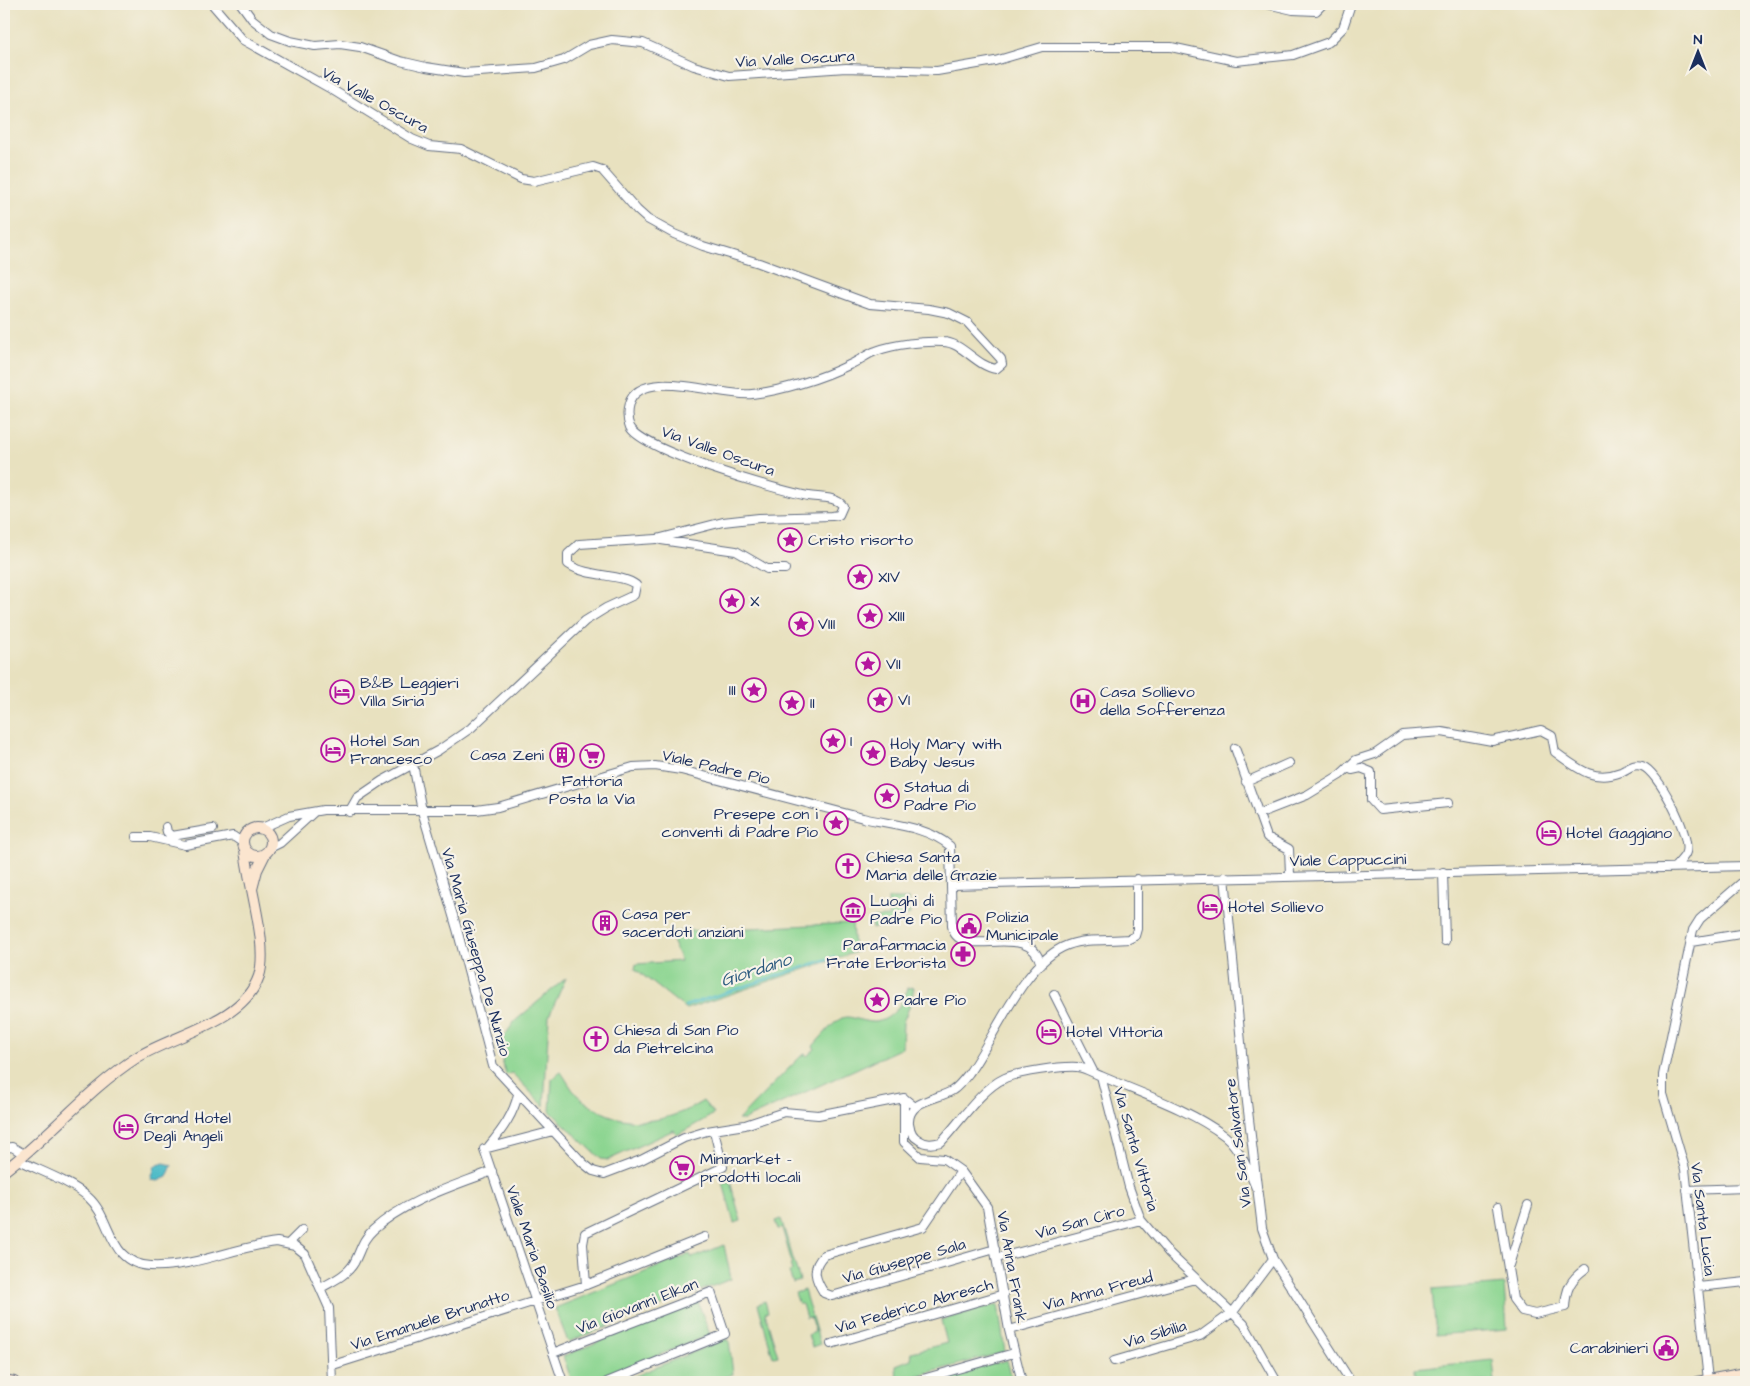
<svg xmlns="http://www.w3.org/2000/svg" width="1750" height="1386" font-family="'Architects Daughter',sans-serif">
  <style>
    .green { fill: #8cd591; stroke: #548278 }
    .water { fill: #4dbbc7; stroke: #347592 }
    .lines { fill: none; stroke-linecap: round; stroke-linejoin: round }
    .stream { stroke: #4dbbc7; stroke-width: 2.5 }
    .street-casing { stroke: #636d80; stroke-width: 10 }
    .secondary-casing { stroke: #636d80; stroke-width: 12 }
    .street { stroke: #fff; stroke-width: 8 }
    .secondary { stroke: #fbe5cf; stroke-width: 10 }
    .labels { text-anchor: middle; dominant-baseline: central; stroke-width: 4.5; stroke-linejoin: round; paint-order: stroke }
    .street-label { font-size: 16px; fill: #1b2f5e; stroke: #f7f3e8 }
    .poi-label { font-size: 16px; fill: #1b2f5e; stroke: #f7f3e8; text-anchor: start }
    .water-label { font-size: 18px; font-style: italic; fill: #2a597e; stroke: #f7f3e8 }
  </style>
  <rect width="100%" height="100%" fill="#f7f3e8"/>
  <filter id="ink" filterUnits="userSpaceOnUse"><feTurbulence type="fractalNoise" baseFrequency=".02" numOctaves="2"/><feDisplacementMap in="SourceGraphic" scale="10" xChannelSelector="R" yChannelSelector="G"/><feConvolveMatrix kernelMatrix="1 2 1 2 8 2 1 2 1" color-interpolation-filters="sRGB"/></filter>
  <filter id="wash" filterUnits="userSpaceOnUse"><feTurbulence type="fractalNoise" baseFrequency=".0096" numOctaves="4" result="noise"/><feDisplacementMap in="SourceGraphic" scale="20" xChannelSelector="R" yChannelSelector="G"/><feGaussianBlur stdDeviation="1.12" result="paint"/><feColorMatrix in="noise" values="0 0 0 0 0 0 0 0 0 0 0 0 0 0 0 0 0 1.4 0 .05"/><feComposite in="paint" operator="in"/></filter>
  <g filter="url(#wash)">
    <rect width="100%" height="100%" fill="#e8e1bf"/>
    <path class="green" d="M888,899H909L910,914L872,929V918L889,917Z
      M852,923L854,951H859L686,1009L635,969L636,964L681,961L668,932Z
      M566,978L549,1016L544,1106L512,1073L506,1075L498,1045L515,1021Z
      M914,987L911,1003L903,1022L902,1048L744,1120H738L801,1056L805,1054L807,1056L815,1049L813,1046C821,1038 832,1023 842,1018C849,1015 858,1020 865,1021C888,1027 901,1006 908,988Z
      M561,1072C566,1079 571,1089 577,1095C616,1130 661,1127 703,1101L714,1114L677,1135L674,1130L608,1160L601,1159L550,1111L552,1079Z
      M730,1181L741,1221L734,1223L723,1183Z
      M781,1219L800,1281L793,1283L789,1272L792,1271L790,1264L792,1263L782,1228L778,1229L775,1221Z
      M724,1245L731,1279L568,1342L555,1308L690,1254L692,1258Z
      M1504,1284L1507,1329L1436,1335L1432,1290Z
      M804,1290L820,1344L812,1347L808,1335L815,1332L810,1317L806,1318L802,1304H799L795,1293Z
      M765,1301L768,1312L765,1313L778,1356L773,1357L758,1304Z
      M698,1302L710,1335L590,1382H572L563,1356Z
      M998,1304L1005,1352L897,1381L896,1365L911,1359L912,1352L947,1343L941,1320Z
      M725,1339L729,1340L733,1374L712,1382H638L635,1376Z
      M1007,1360L1013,1382H940L939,1379Z
      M1493,1360L1495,1382H1416L1415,1368Z"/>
    <path class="water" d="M164,1163L172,1165L167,1177L158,1181L151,1180L155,1166Z"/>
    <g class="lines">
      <path class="stream" d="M685,1006L834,957"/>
    </g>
  </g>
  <g filter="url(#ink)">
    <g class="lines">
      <g class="street-casing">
        <path id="street" d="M212,4L243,40L331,89L412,139L429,146L461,149L521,179L534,181L593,167L602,170L637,210L647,219L674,234L703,246L759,263L870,304L929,309L949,313L967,322L1001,359L1002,364L996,369C976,366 962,342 943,342C923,341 895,344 876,351C867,354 859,361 849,365C823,378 781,391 752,394C724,398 640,365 629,404C627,411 627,420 630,427C643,451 777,490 808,496C819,498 836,496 843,506L839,515L832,516L759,518L723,522L657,539L579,544L568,554V564C588,578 621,573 636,585L634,595L606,608L585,621L471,728L439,750L382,781L357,798L349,812
          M241,4L252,19L271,34L290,41L315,46L340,44L360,47L400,61L426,67L464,73L536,68L564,60L589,45L612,40L643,43L694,66L729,76L846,68L937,71L995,61L1042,47H1171L1236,61L1293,55L1329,42L1343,28L1351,4
          M1267,4L1293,10L1316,11L1323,4
          M661,540L736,551L767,569H785
          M1235,748L1267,837L1289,849L1290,875
          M413,764L422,811L457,929L493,1066L583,1163L593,1171L604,1174L641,1160L684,1138L707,1131L745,1125L784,1112L818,1115L904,1098L915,1107
          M1348,767L1352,770L1361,768L1371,772V800L1380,810L1448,803
          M1246,782L1289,763
          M1258,814L1307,795L1340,775L1356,760L1375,754L1402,735L1442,732L1492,741L1541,730L1552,736L1555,752C1577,768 1593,783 1621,772C1628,769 1633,763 1642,766C1658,771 1691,835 1686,852C1685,857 1678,863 1675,867
          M166,827L167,832L172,836L213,829
          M262,828L289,816L323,810H476L498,807L633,767L655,766L681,770C741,786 802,802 863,818C893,825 926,826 950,846L952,926C958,964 1030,917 1041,965
          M136,837H150L185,845L233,836L243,843
          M270,848L280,843L314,812
          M1443,872L1445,941
          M1225,877L1246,1094L1262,1228L1273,1259L1351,1382
          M1137,879V929L1135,936L1129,939C1109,941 1087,938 1068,945C1024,961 995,1037 969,1073C965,1078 959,1086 953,1090C939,1100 907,1099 909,1124C910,1131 913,1137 919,1140C926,1145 933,1144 941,1142C960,1122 981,1089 1005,1078C1019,1072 1061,1066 1077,1067C1086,1068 1093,1073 1101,1076C1142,1094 1189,1109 1225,1136C1238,1146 1250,1172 1256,1188
          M951,885L1746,866
          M1691,942L1746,933
          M1054,994L1094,1073
          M1101,1076L1129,1187L1141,1220L1169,1253L1244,1324L1277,1382
          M904,1098V1142L920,1157L944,1159L961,1171L987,1207L1009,1330L1022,1382
          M553,1131L484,1149L563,1382
          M489,1146C502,1130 514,1114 518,1094
          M4,1148L12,1147L24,1154
          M18,1160C40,1171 68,1180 88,1197C113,1219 107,1264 151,1266C193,1268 235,1247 277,1242L295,1246L305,1254L329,1308L332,1382
          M961,1171L923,1227L824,1255C811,1268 815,1279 824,1293L832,1296L995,1249
          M1687,1190L1746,1188
          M1498,1207L1513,1299L1522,1311L1535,1314L1565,1307C1566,1289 1570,1280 1585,1269
          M289,1243L302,1230
          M997,1258L1141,1220
          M1509,1265L1528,1205
          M586,1285L583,1244L585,1233L723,1167L714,1131
          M1698,1287L1746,1282
          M321,1288C333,1281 347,1275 354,1263C361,1250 362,1240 373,1230C406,1200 452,1187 492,1171
          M1009,1330L1195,1279
          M831,1344L1004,1294
          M553,1353L711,1292L725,1334L607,1382
          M1114,1361L1200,1336L1233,1312L1273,1259
          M333,1365L586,1285L705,1237
          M1708,1380L1685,1169L1663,1094V1075L1693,930L1700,919L1746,879
          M726,1382L732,1380V1382
          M912,1382L1014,1353"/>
      </g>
      <g class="secondary-casing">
        <path id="secondary" d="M243 842a14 14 0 1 1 28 0a14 14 0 1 1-28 0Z
          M252,889L257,870L265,854
          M4,1171C50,1136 88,1089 136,1058C174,1034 243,1023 259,976C269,946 248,883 245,849
          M4,1380L14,1382
          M1697,1382L1746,1373"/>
      </g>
      <use href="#street" class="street"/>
      <use href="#secondary" class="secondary"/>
    </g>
  </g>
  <defs>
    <g id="sight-ring" transform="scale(1.25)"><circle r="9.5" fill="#f7f3e8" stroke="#b5179e" stroke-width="1.5"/><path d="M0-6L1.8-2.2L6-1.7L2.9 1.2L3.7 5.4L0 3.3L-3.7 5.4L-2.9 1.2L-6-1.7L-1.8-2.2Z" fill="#b5179e"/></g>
    <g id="hotel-ring" transform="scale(1.25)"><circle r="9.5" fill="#f7f3e8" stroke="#b5179e" stroke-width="1.5"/><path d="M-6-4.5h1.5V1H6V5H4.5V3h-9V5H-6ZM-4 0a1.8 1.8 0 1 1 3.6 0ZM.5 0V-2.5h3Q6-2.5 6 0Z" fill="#b5179e"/></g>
    <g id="hospital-ring" transform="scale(1.25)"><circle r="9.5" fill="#f7f3e8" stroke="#b5179e" stroke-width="1.5"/><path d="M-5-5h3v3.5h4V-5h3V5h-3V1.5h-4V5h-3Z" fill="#b5179e"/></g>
    <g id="building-ring" transform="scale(1.25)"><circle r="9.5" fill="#f7f3e8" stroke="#b5179e" stroke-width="1.5"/><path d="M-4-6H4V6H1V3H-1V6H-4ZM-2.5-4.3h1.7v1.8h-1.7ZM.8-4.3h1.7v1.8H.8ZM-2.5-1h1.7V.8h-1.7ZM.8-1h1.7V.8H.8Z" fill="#b5179e"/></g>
    <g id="supermarket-ring" transform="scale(1.25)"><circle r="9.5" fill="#f7f3e8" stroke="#b5179e" stroke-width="1.5"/><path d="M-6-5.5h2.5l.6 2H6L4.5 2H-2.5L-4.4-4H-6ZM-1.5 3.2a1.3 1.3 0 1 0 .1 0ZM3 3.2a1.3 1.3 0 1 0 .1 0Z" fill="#b5179e"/></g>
    <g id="church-ring" transform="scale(1.25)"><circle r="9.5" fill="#f7f3e8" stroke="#b5179e" stroke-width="1.5"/><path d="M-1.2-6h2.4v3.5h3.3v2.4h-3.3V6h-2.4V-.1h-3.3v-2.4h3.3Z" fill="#b5179e"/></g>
    <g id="museum-ring" transform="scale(1.25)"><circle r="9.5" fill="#f7f3e8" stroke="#b5179e" stroke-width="1.5"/><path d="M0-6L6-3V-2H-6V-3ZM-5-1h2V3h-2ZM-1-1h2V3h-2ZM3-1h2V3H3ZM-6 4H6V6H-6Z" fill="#b5179e"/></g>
    <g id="civic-ring" transform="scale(1.25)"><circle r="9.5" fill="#f7f3e8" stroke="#b5179e" stroke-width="1.5"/><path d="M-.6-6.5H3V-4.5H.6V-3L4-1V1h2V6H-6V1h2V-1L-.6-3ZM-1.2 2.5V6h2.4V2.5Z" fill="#b5179e"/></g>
    <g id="pharmacy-ring" transform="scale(1.25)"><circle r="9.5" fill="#f7f3e8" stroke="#b5179e" stroke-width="1.5"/><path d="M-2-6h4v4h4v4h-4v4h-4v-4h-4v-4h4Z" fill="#b5179e"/></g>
  </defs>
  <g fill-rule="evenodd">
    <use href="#sight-ring" x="790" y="540"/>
    <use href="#sight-ring" x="860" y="577"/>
    <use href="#sight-ring" x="732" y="601"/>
    <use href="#sight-ring" x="870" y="616"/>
    <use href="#sight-ring" x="801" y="624"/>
    <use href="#sight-ring" x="868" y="664"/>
    <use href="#sight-ring" x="754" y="690"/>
    <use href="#hotel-ring" x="342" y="692"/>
    <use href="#sight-ring" x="880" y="700"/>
    <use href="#hospital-ring" x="1083" y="701"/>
    <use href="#sight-ring" x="792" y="703"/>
    <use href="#sight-ring" x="833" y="741"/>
    <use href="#hotel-ring" x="333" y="750"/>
    <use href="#sight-ring" x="873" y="753"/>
    <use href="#building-ring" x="562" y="755"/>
    <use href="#supermarket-ring" x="592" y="756"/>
    <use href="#sight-ring" x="887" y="796"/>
    <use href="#sight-ring" x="836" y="823"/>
    <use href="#hotel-ring" x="1549" y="833"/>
    <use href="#church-ring" x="848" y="866"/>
    <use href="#hotel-ring" x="1210" y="907"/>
    <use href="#museum-ring" x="853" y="910"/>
    <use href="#building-ring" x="605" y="923"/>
    <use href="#civic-ring" x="969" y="926"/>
    <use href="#pharmacy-ring" x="963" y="954"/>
    <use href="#sight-ring" x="877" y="1000"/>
    <use href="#hotel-ring" x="1049" y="1032"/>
    <use href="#church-ring" x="596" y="1039"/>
    <use href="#hotel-ring" x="126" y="1127"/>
    <use href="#supermarket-ring" x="682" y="1168"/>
    <use href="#civic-ring" x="1666" y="1348"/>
  </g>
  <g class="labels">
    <g class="street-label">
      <text transform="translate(795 59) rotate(-3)">Via Valle Oscura</text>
      <text transform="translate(375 100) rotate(29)">Via Valle Oscura</text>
      <text transform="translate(718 451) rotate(20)">Via Valle Oscura</text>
      <text transform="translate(716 767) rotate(13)">Viale Padre Pio</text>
      <text transform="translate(1348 860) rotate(-1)">Viale Cappuccini</text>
      <text transform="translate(476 952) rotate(74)">Via Maria Giuseppa De Nunzio</text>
      <text transform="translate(1238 1143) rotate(-97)">Via San Salvatore</text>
      <text transform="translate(1136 1149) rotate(74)">Via Santa Vittoria</text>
      <text transform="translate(1703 1219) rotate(83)">Via Santa Lucia</text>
      <text transform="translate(1080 1222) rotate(-15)">Via San Ciro</text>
      <text transform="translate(532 1247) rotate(71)">Viale Maria Basilio</text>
      <text transform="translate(904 1261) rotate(-16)">Via Giuseppe Sala</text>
      <text transform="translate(1012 1267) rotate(80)">Via Anna Frank</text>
      <text transform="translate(1098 1291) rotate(-15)">Via Anna Freud</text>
      <text transform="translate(637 1306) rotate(-21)">Via Giovanni Elkan</text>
      <text transform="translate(914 1306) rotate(-16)">Via Federico Abresch</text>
      <text transform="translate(430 1320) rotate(-18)">Via Emanuele Brunatto</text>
      <text transform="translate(1155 1334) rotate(-16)">Via Sibilia</text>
    </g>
    <g class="poi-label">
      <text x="808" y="540">Cristo risorto</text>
      <text x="878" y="577">XIV</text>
      <text x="750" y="601">X</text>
      <text x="888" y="616">XIII</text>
      <text x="818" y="624">VIII</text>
      <text x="886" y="664">VII</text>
      <text x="360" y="683">B&amp;B Leggieri<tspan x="360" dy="18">Villa Siria</tspan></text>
      <text x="736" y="690" text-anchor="end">III</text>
      <text x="1100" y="692">Casa Sollievo<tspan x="1100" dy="18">della Sofferenza</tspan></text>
      <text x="898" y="700">VI</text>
      <text x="810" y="703">II</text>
      <text x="350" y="741">Hotel San<tspan x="350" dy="18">Francesco</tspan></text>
      <text x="850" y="741">I</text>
      <text x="890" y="744">Holy Mary with<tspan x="890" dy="18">Baby Jesus</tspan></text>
      <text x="544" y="755" text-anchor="end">Casa Zeni</text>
      <text x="592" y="781" text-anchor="middle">Fattoria<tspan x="592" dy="18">Posta la Via</tspan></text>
      <text x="904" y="787">Statua di<tspan x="904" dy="18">Padre Pio</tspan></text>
      <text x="818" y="814" text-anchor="end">Presepe con i<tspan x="818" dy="18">conventi di Padre Pio</tspan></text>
      <text x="1566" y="833">Hotel Gaggiano</text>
      <text x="866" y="857">Chiesa Santa<tspan x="866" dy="18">Maria delle Grazie</tspan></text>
      <text x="870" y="901">Luoghi di<tspan x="870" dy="18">Padre Pio</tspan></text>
      <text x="1228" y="907">Hotel Sollievo</text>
      <text x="622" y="914">Casa per<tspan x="622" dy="18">sacerdoti anziani</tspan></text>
      <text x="986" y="917">Polizia<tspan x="986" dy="18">Municipale</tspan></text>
      <text x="946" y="945" text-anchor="end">Parafarmacia<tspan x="946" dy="18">Frate Erborista</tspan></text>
      <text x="894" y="1000">Padre Pio</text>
      <text x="614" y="1030">Chiesa di San Pio<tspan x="614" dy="18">da Pietrelcina</tspan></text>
      <text x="1066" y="1032">Hotel VIttoria</text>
      <text x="144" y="1118">Grand Hotel<tspan x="144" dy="18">Degli Angeli</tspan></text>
      <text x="700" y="1159">Minimarket -<tspan x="700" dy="18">prodotti locali</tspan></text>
      <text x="1648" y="1348" text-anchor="end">Carabinieri</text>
    </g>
    <g class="water-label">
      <text transform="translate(756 970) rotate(-18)">Giordano</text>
    </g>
  </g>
  <rect width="1750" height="1386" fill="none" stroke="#f7f3e8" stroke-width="20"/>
  <g transform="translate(1698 52)" stroke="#f7f3e8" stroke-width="4" paint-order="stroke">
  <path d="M0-4L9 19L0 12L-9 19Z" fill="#1b2f5e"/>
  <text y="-8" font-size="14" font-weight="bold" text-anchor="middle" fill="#1b2f5e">N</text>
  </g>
</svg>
